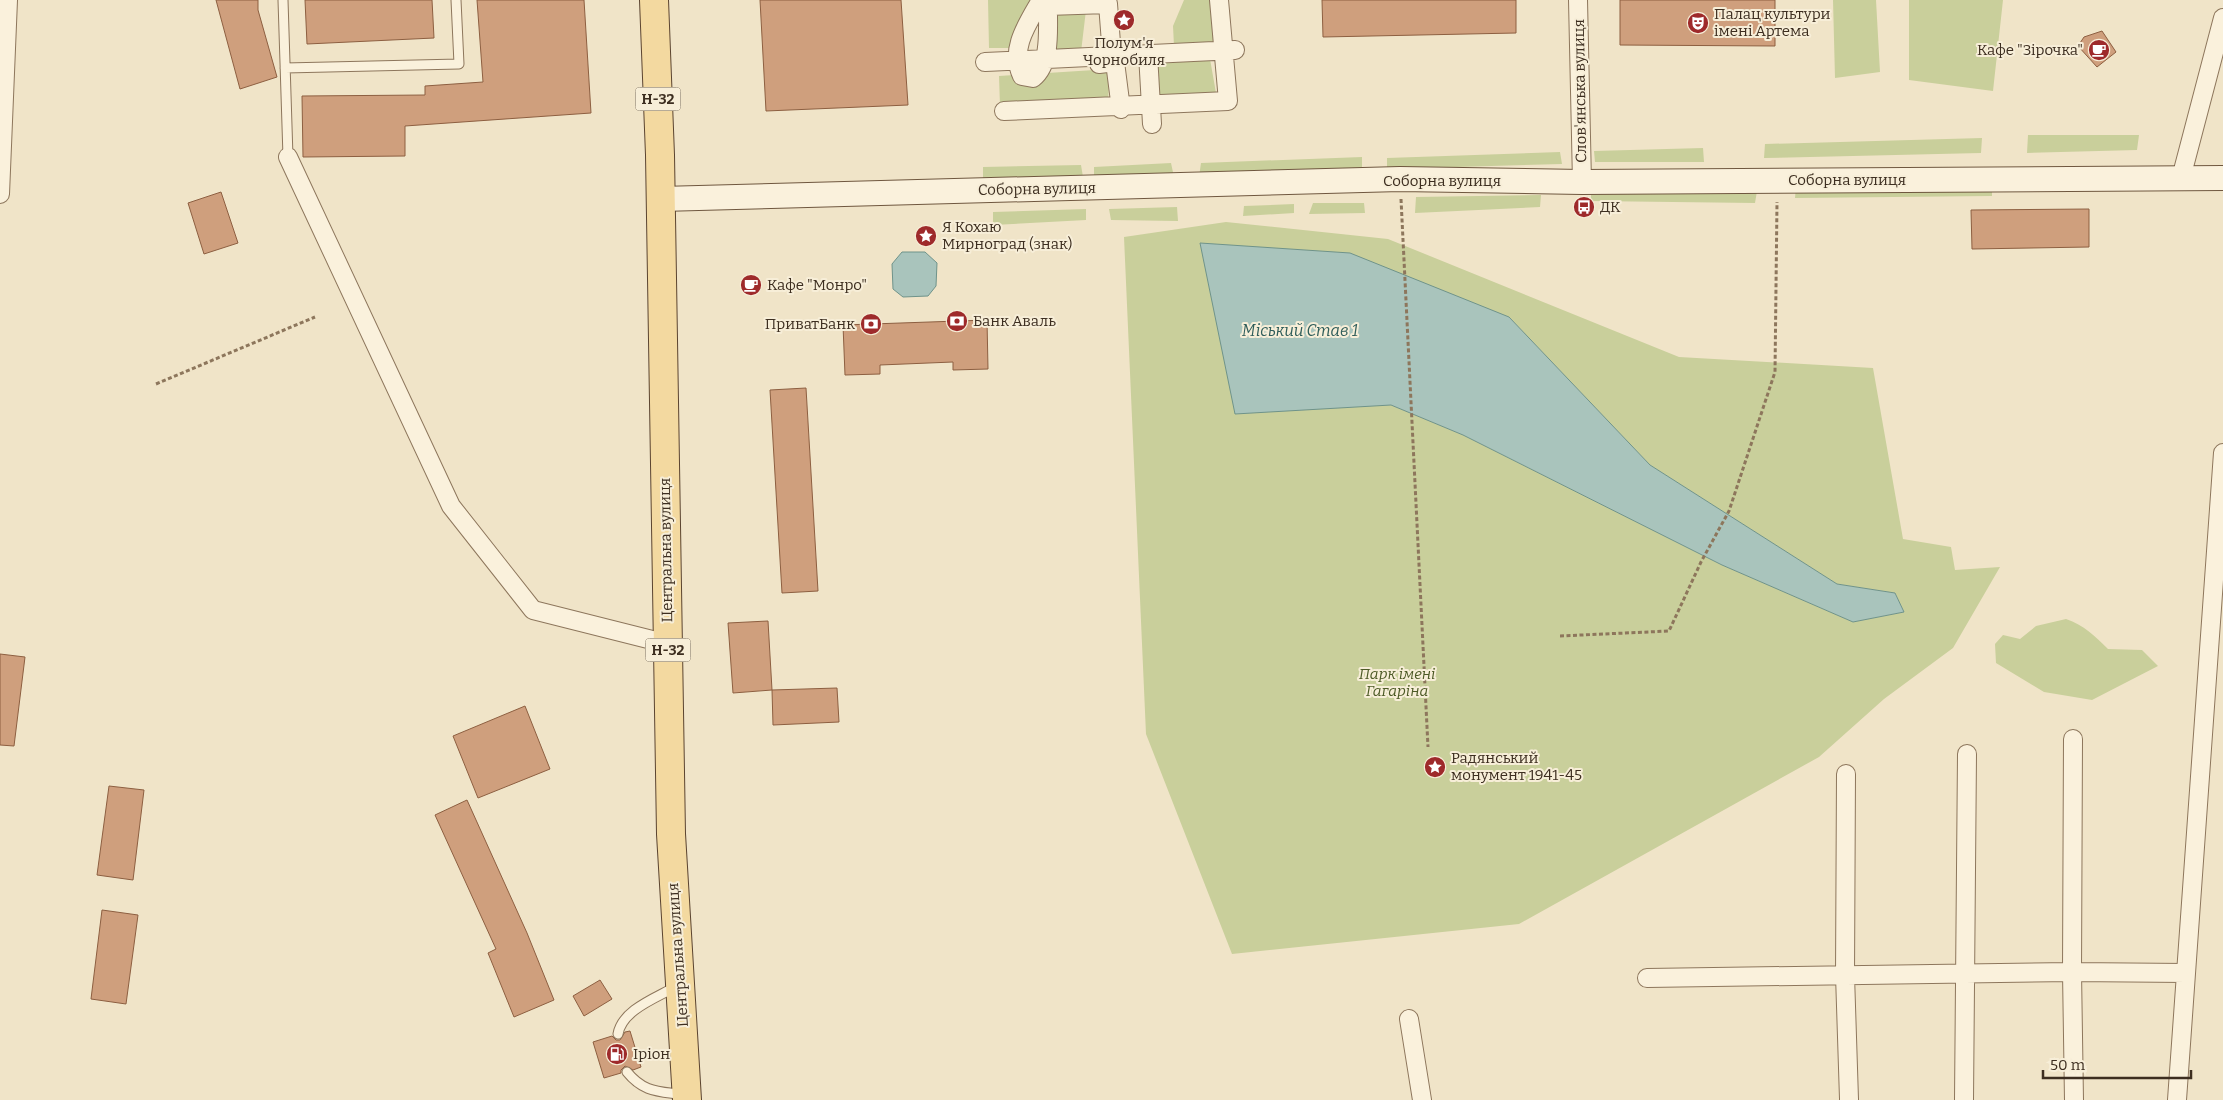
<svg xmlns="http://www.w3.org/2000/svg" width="2223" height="1100" font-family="Bitter,serif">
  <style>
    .green { fill: #c9cf9b; fill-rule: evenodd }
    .water { fill: #a9c4bc; stroke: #6f938a }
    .building { fill: #cf9f7d; stroke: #8d5f41 }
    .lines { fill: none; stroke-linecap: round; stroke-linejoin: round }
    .lane-casing { stroke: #8d765c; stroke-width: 11 }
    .street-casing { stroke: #8d765c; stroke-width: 20 }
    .secondary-casing { stroke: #6f573f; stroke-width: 26 }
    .primary-casing { stroke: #5b4430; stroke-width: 30 }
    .path { stroke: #8d765c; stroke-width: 3; stroke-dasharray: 4 2.5; stroke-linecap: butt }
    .lane { stroke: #faf1dc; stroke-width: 9 }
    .street { stroke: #faf1dc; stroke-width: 18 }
    .secondary { stroke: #faf1dc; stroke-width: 24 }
    .primary { stroke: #f3d9a0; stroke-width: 28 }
    .labels { text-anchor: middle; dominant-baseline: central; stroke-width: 4; stroke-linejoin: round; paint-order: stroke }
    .shield { fill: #f7eed8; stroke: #756857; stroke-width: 1 }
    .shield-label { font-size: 14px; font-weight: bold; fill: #3d2e20 }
    .poi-label { font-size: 15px; fill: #3d2e20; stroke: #f7eed8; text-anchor: start }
    .street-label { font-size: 15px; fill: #3d2e20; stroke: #f7eed8 }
    .park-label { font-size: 15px; font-style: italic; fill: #4d5a26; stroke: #f7eed8 }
    .water-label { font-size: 16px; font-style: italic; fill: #2f5d5a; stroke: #f7eed8 }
  </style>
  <rect width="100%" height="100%" fill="#f0e4c8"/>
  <path class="green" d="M988,0H1033L1010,48H989Z
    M1184,0H1211L1214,48L1174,46L1173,26Z
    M1833,0H1876L1880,72L1835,78Z
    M1909,0H2003L1993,91L1909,80Z
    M1055,9L1086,10L1081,52H1055Z
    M1210,59L1216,93L1160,98L1156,63Z
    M1110,69L1108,101L1000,106L999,76Z
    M2028,135H2139L2137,150L2027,153Z
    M1982,138L1981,153L1764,158L1765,144Z
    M1703,148L1704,162H1595L1594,151Z
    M1560,152L1562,164L1387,169V158Z
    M1362,157V170L1199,177L1201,163Z
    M1171,163L1174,177H1094V167Z
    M1081,165L1083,177L983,182V167Z
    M1992,182V196L1795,198L1796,186Z
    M1757,191L1755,203L1591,201V193Z
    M1541,195L1540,207L1415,213L1416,197Z
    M1313,203H1364L1365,213L1309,214Z
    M1294,204V213L1243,216L1244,206Z
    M1177,207L1178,221L1111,220L1109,209Z
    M1086,209V220L993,225V212Z
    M1226,222L1388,239L1679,357L1873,368L1903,539L1951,547L1955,570L2000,567L1953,648L1884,699L1819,757L1519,924L1232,954L1146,734L1124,237ZM1509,317L1650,465L1837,584L1895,593L1904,612L1853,622L1722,565L1463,435L1391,405Z
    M2066,619C2084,625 2095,636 2108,649L2142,650L2158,666L2092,700L2044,692L1996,663L1995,644L2003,635L2020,639L2036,626Z"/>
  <path class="water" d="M1200,243L1350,253L1509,317L1650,465L1837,584L1895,593L1904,612L1853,622L1722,565L1463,435L1391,405L1235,414Z
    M902,252H925L937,263L936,286L928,296L903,297L893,289L892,264Z"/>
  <path class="building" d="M216,0H258V10L277,77L240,89Z
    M305,0H432L434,38L307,44Z
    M477,0H584L591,113L405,126V156L303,157L302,96L425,95V86L483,82Z
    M760,0H901L908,105L766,111Z
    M1322,0H1516V33L1323,37Z
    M1620,0H1775V46L1620,45Z
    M2102,31L2116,52L2097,67L2078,46L2084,37Z
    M221,192L238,243L204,254L188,203Z
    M2089,209V247L1972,249L1971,210Z
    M987,320L988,369L953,370V362L880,365V374L845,375L843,325Z
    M806,388L818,591L782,593L770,390Z
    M768,621L772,690L733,693L728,623Z
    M0,654L25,657L14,746L0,745Z
    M837,688L839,722L773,725L772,690Z
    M525,706L550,769L478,798L453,736Z
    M109,786L144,790L133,880L97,875Z
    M467,800L527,933L554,1000L514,1017L488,953L496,949L435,815Z
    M102,910L138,915L126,1004L91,999Z
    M600,980L612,999L584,1016L573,996Z
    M630,1031L641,1067L633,1070L625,1066L621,1070V1073L604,1078L593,1042L612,1036L616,1040H620L625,1032Z"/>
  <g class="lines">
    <g class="lane-casing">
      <path id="lane" d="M283,0L288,157
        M285,68L459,64L456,0
        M618,1034C622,1010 656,998 675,987
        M627,1072C644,1093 659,1091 684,1095"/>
    </g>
    <g class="street-casing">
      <path id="street" d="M1041,0C1028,23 1009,49 1022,76L1033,78C1053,62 1047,23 1048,0
        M1578,0L1582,182
        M1108,4L1112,56
        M1047,6L1108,4L1107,0
        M1148,54L1152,124
        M985,62L1235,50
        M1099,64L1115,62L1121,109
        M1004,111L1228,101L1219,0
        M288,157L451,506L533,610L668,644
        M2181,178L2223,18
        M0,194L8,0
        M2073,739L2072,972L2074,1100
        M1846,774L1845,975L1849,1099
        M1647,978L2072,972L2186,973
        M1409,1019L1422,1100
        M1964,1100L1967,754
        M2177,1100L2223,453"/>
    </g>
    <g class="secondary-casing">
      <path id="secondary" d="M661,199L1400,179L1582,182L2223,178"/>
    </g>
    <g class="primary-casing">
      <path id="primary" d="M654,0L660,155L671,834L687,1100"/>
    </g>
    <path class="path" d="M1401,199L1428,747
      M156,384L315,317
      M1560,636L1669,631L1701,562L1729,511L1775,372L1777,202"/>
    <use href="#lane" class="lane"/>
    <use href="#street" class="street"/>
    <use href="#secondary" class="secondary"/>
    <use href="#primary" class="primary"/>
  </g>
  <defs>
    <g id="sight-disc" transform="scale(1.125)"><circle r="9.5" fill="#9e2a2b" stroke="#f7eed8"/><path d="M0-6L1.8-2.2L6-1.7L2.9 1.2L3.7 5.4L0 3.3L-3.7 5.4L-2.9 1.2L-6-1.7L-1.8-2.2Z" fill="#fff"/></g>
    <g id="theatre-disc" transform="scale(1.125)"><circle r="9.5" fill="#9e2a2b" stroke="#f7eed8"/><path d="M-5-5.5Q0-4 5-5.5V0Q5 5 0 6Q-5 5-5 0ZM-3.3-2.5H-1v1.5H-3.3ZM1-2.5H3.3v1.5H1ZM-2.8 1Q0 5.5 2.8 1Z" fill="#fff"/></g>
    <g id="cafe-disc" transform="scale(1.125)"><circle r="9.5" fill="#9e2a2b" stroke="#f7eed8"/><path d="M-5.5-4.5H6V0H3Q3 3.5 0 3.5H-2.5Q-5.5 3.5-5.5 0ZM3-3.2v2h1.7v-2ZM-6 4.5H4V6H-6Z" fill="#fff"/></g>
    <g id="bus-disc" transform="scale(1.125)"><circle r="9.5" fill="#9e2a2b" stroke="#f7eed8"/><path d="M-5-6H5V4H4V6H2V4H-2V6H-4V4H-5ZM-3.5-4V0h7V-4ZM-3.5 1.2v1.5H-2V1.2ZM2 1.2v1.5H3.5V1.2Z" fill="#fff"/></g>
    <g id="bank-disc" transform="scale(1.125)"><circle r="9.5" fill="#9e2a2b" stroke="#f7eed8"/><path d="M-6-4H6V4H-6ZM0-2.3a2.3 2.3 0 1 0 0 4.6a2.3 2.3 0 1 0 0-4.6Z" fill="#fff"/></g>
    <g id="fuel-disc" transform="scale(1.125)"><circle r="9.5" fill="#9e2a2b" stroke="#f7eed8"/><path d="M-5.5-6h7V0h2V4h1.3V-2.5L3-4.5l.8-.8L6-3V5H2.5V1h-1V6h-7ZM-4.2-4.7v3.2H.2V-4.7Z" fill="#fff"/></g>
  </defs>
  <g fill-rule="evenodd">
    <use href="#sight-disc" x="1124" y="20"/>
    <use href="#theatre-disc" x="1698" y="23"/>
    <use href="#cafe-disc" x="2099" y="50"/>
    <use href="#bus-disc" x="1584" y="207"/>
    <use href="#sight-disc" x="926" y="236"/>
    <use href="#cafe-disc" x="751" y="285"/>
    <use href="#bank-disc" x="957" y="321"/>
    <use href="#bank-disc" x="871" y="324"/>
    <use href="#sight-disc" x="1435" y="767"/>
    <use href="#fuel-disc" x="617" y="1054"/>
  </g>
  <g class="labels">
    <g class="shield">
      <rect x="635.5" y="87.5" width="45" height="23" rx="4"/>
      <rect x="645.5" y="638.5" width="45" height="23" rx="4"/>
    </g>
    <g class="shield-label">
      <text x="658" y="99">Н-32</text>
      <text x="668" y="650">Н-32</text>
    </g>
    <g class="poi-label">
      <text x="1714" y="14">Палац культури<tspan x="1714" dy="17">імені Артема</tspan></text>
      <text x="1124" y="43" text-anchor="middle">Полум'я<tspan x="1124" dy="17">Чорнобиля</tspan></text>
      <text x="2083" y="50" text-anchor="end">Кафе "Зірочка"</text>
      <text x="1600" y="207">ДК</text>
      <text x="942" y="227">Я Кохаю<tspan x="942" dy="17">Мирноград (знак)</tspan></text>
      <text x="767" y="285">Кафе "Монро"</text>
      <text x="973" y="321">Банк Аваль</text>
      <text x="855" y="324" text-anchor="end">ПриватБанк</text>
      <text x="1451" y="758">Радянський<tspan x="1451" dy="17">монумент 1941-45</tspan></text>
      <text x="633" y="1054">Іріон</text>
    </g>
    <g class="street-label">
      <text transform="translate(1580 91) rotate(-91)">Слов'янська вулиця</text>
      <text x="1847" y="180">Соборна вулиця</text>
      <text x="1442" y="181">Соборна вулиця</text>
      <text transform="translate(1037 189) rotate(-1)">Соборна вулиця</text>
      <text transform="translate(666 550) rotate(-91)">Центральна вулиця</text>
      <text transform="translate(678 955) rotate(-94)">Центральна вулиця</text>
    </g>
    <g class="park-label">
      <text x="1397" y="674">Парк імені<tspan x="1397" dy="17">Гагаріна</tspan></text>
    </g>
    <g class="water-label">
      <text x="1300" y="330">Міський Став 1</text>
    </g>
  </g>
  <path d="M2043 1070v8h148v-8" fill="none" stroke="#3d2e20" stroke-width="2.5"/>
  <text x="2050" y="1070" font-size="15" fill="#3d2e20" stroke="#f7eed8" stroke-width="4" paint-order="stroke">50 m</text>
</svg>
